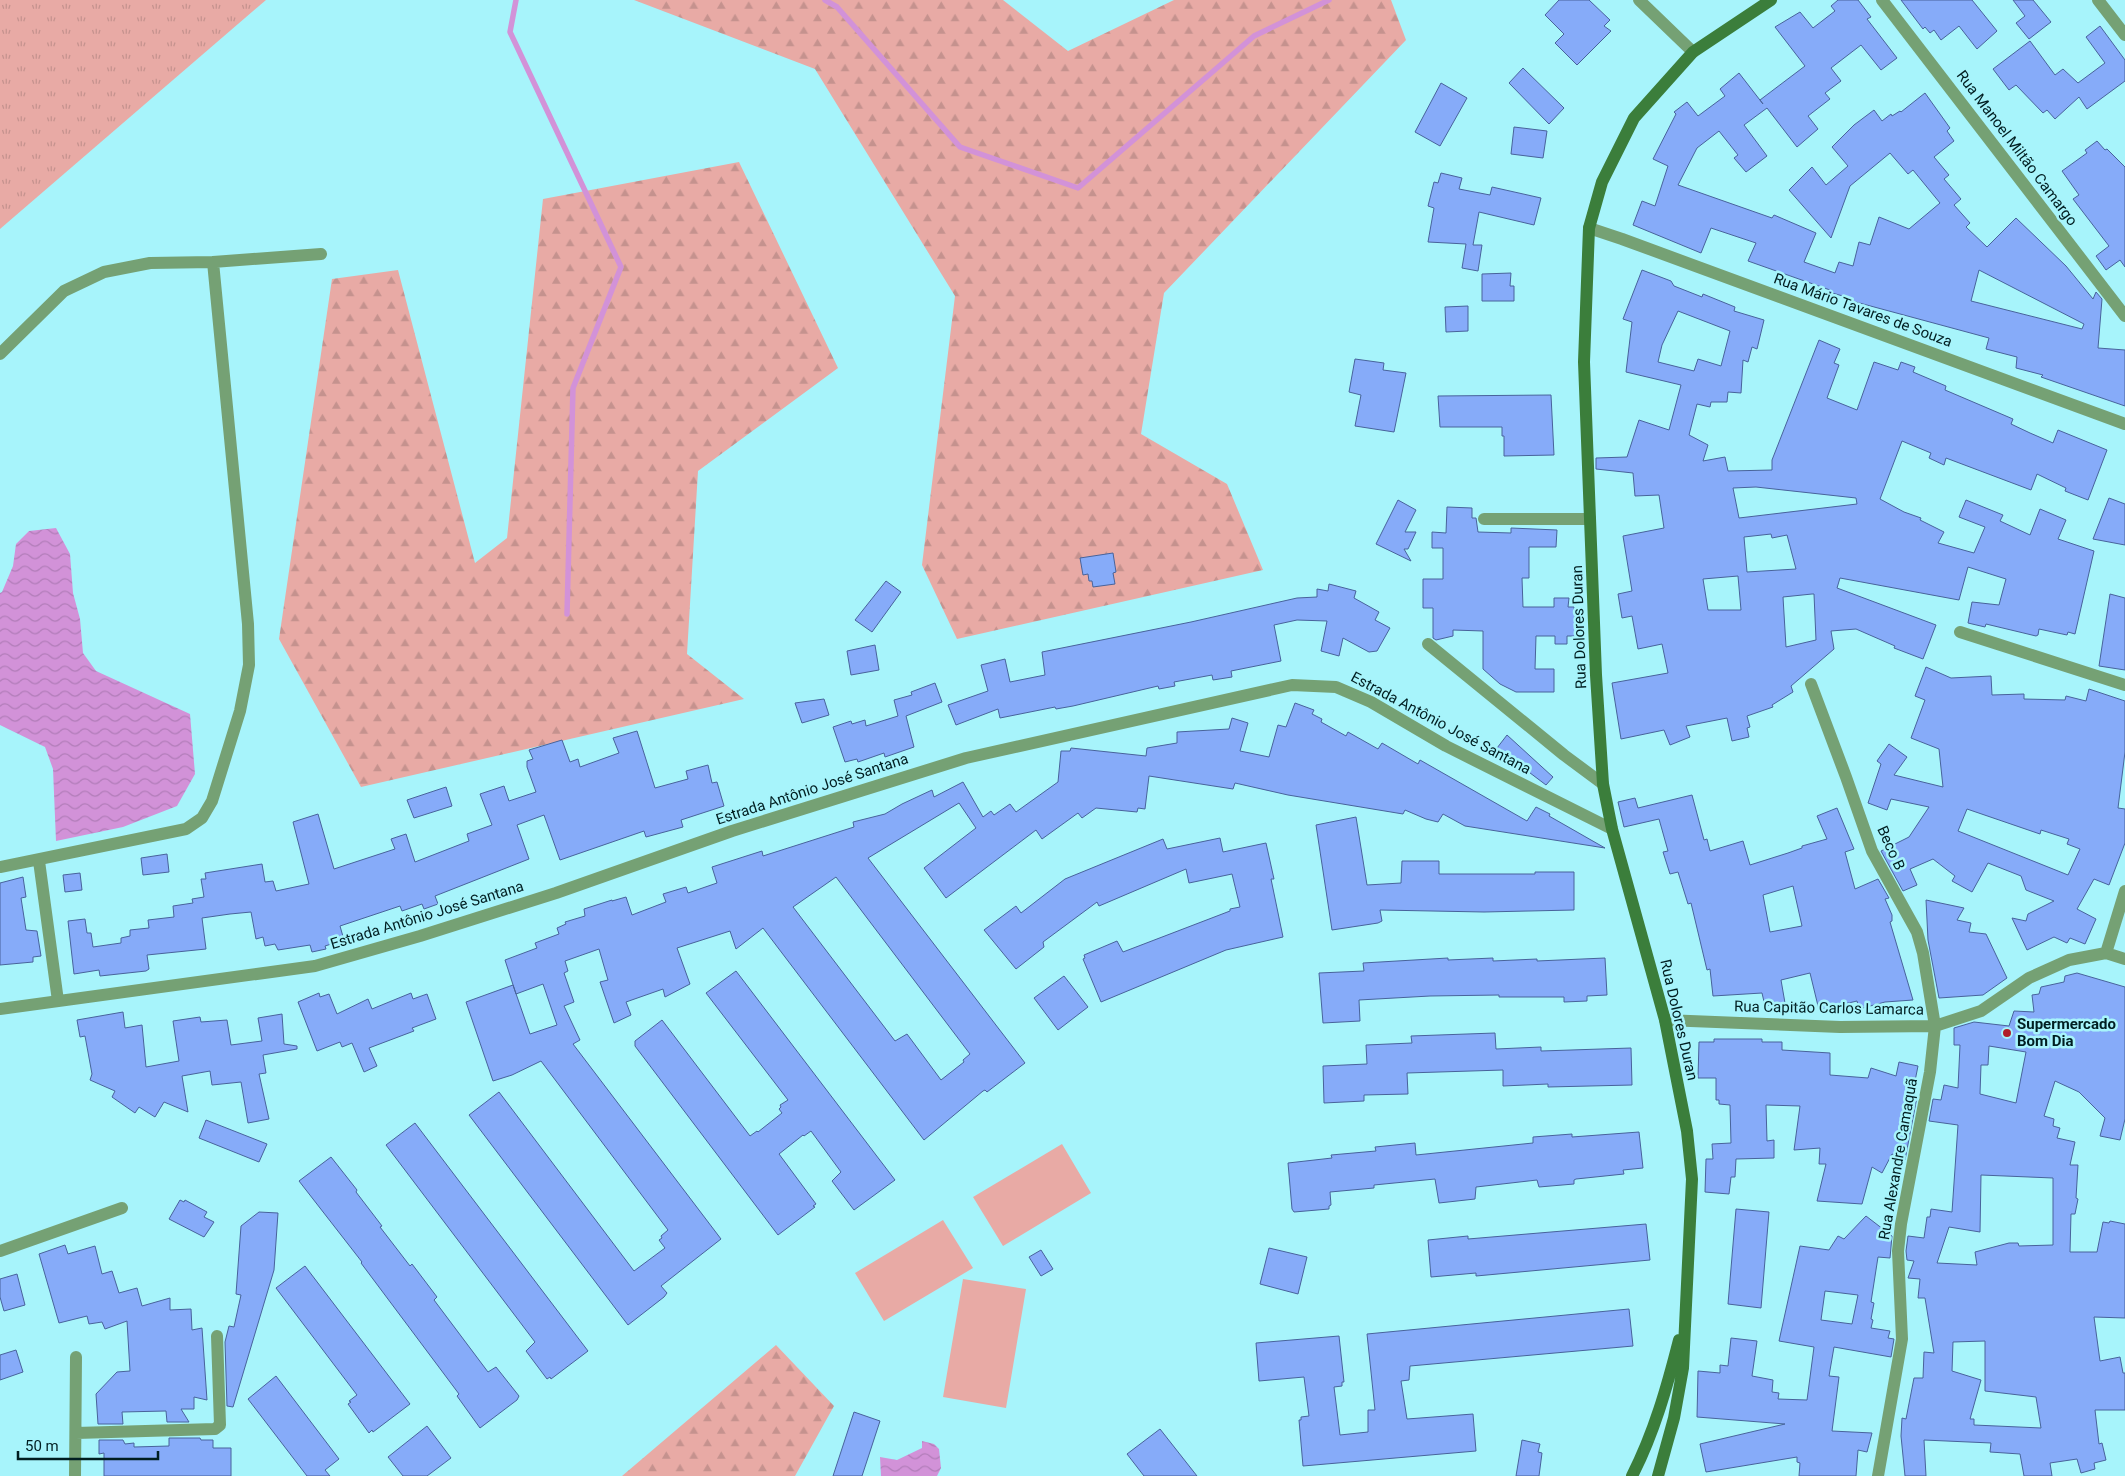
<svg xmlns="http://www.w3.org/2000/svg" width="2125" height="1476" font-family="Roboto,sans-serif">
  <style>
    .forest { fill: url(#forest-firs) }
    .park { fill: url(#park-tufts) }
    .garden { fill: #e8aaa5 }
    .water { fill: url(#water-waves) }
    .lines { fill: none; stroke-linecap: round; stroke-linejoin: round }
    .stream { stroke: #d292d8; stroke-width: 5.5 }
    .building { fill: #86abf9; stroke: #48639b; fill-rule: evenodd }
    .street { stroke: #75a174; stroke-width: 12 }
    .secondary { stroke: #3b7e3b; stroke-width: 12 }
    .poi-dot { fill: #b01e29; stroke: #a7f4fb; stroke-width: 2 }
    .labels { text-anchor: middle; dominant-baseline: central; stroke-width: 5; stroke-linejoin: round; paint-order: stroke }
    .street-label { font-size: 15px; fill: #001e21; stroke: #a7f4fb }
    .poi-label { font-size: 15px; font-weight: bold; fill: #001e21; stroke: #a7f4fb; text-anchor: start }
  </style>
  <defs>
    <pattern id="forest-firs" width="22" height="20" patternUnits="userSpaceOnUse" patternTransform="scale(1.25)"><rect width="22" height="20" fill="#e8aaa5"/><path d="M5 1l3.5 6h-7zM16 11l3.5 6h-7z" fill="#c5928e"/></pattern>
    <pattern id="park-tufts" width="24" height="20" patternUnits="userSpaceOnUse" patternTransform="scale(1.25)"><rect width="24" height="20" fill="#e8aaa5"/><path d="M3 7l-1-3M5 7V3M7 7l1-3M15 17l-1-3M17 17v-4M19 17l1-3" fill="none" stroke="#c5928e"/></pattern>
    <pattern id="water-waves" width="16" height="10" patternUnits="userSpaceOnUse" patternTransform="scale(1.25)"><rect width="16" height="10" fill="#d292d8"/><path d="M0 5q4-4 8 0t8 0" fill="none" stroke="#b27db9"/></pattern>
  </defs>
  <rect width="100%" height="100%" fill="#a7f4fb"/>
  <path class="forest" d="M634,0H1003L1068,51L1174,0H1391L1406,40L1164,293L1141,434L1227,484L1263,570L957,639L922,565L955,296L815,69Z
    M739,162L838,368L698,471L687,654L744,699L361,787L279,639L332,279L398,270L475,563L507,538L543,199Z
    M776,1345L834,1406L795,1476H622Z"/>
  <path class="park" d="M0,0H266L0,229Z"/>
  <path class="garden" d="M1062,1144L1091,1193L1003,1246L973,1197Z
    M943,1220L973,1268L884,1321L855,1273Z
    M963,1279L1026,1289L1006,1408L943,1397Z"/>
  <path class="water" d="M56,528L70,554L73,593L80,619L83,653L96,671L190,714L195,774L177,806L123,827L56,841L53,769L45,747L0,725V593L2,592L13,566L16,544L29,531Z
    M922,1441L934,1444L939,1449L941,1468L937,1476H881L880,1457L897,1460L922,1448Z"/>
  <g class="lines">
    <path class="stream" d="M516,0L510,32L621,267L573,388L567,614
      M825,0L837,7L960,147L1078,188L1254,36L1329,0"/>
  </g>
  <path class="building" d="M1559,0H1589L1610,20L1604,26L1611,31L1577,65L1555,43L1564,34L1545,15Z
    M1838,0H1858L1871,17L1867,19L1897,58L1881,70L1861,45L1831,68L1841,81L1825,93L1830,99L1808,116L1818,129L1797,147L1767,108L1744,125L1767,156L1746,172L1734,158L1738,155L1719,131L1697,148L1678,185L1772,218L1774,215L1816,233L1804,262L1835,273L1839,262L1853,266L1859,242L1870,245L1879,217L1909,229L1940,203L1913,170L1908,174L1890,153L1850,186L1831,238L1789,190L1812,167L1826,185L1848,166L1832,147L1854,125L1874,110L1882,121L1891,114L1892,116L1900,111L1901,112L1925,93L1950,128L1947,131L1954,141L1934,157L1949,175L1944,179L1961,199L1954,205L1970,223L1966,227L1987,247L2016,218L2066,266L2093,299L2096,292L2102,299L2098,348L2125,350V406L2041,377L2043,375L2016,368L2017,357L1986,349L1989,338L1852,301L1853,299L1829,292L1830,290L1748,261L1756,243L1711,228L1701,253L1633,225L1642,201L1655,206L1668,166L1653,159L1676,114L1674,112L1687,102L1698,116L1725,96L1720,89L1739,73L1763,104L1760,100L1805,66L1775,27L1800,12L1813,28L1835,11L1831,6ZM1979,270L2084,324L2082,329L1971,301Z
    M1901,0H1972L1997,31L1977,49L1959,26L1941,40L1934,30L1930,33L1925,27L1923,29Z
    M2013,0H2033L2051,22L2029,39L2016,23L2025,16Z
    M2100,26L2125,60V81L2087,109L2079,97L2055,119L2047,110L2043,113L2016,85L2009,90L1993,69L2030,41L2055,75L2063,69L2078,83L2105,63L2086,37Z
    M1523,68L1564,108L1549,124L1509,83Z
    M1441,83L1467,98L1440,146L1415,132Z
    M1514,127L1547,131L1543,158L1511,154Z
    M2097,141L2105,150L2107,149L2125,167V267L2120,260L2106,270L2096,256L2109,246L2073,199L2079,195L2062,171L2087,153L2085,150Z
    M1441,173L1462,178L1459,189L1490,195L1492,187L1541,198L1534,225L1479,212L1473,245H1482L1478,271L1462,268L1466,244L1428,242L1434,208L1428,206L1434,182L1438,183Z
    M1642,270L1671,281L1674,286L1702,297L1703,294L1735,307L1734,311L1764,320L1757,349L1752,347L1748,362L1743,360L1741,393L1728,392L1727,402H1711L1710,407L1697,404L1689,435L1708,445L1703,461L1725,457L1728,471L1772,470V460L1819,340L1840,349L1834,363L1839,365L1827,398L1857,410L1874,362L1898,370L1901,362L1915,367L1913,372L1946,386L1945,390L2013,419L2011,424L2030,433L2053,443L2058,430L2107,450L2088,500L2065,491L2066,488L2037,474L2031,490L1946,458L1944,465L1929,458L1931,453L1902,441L1880,499L1904,512L1921,518L1920,520L1944,532L1938,543L1974,553L1985,527L1959,517L1966,500L2003,515L2000,521L2030,535L2040,509L2066,520L2058,539L2094,551L2075,634L2068,632L2067,635L2039,629L2038,635L2036,636L1986,624L1985,627L1968,623L1972,602L1999,605L2006,579L1968,567L1959,600L1840,578L1837,588L1936,625L1923,659L1894,648L1895,646L1856,629L1831,631L1834,649L1791,686L1793,692L1772,705L1773,707L1747,716L1750,727L1747,728L1749,737L1732,741L1727,718L1686,726L1690,737L1670,745L1664,730L1621,739L1612,683L1668,673L1662,644L1638,649L1632,616L1622,618L1618,594L1632,591L1623,536L1664,528L1659,495L1635,496L1633,473L1596,469V458L1627,457L1639,420L1669,430L1681,385L1626,372L1632,322L1623,319ZM1678,311L1730,331L1721,366L1698,359L1694,371L1658,362L1662,345ZM1756,487L1856,498L1857,504L1739,518L1733,488ZM1771,534L1772,538L1787,535L1796,569L1747,572L1744,537ZM1738,576L1741,610H1708L1703,579ZM1812,594H1814L1816,640L1786,647L1783,597Z
    M1511,273L1510,286H1514V301H1482V274Z
    M1468,306V331L1446,332L1445,307Z
    M1355,359L1384,363L1383,370L1406,373L1394,432L1355,426L1361,395L1349,392Z
    M1551,395L1554,455L1504,456V436H1502V427H1440L1438,396Z
    M2109,498L2125,504V545L2093,539Z
    M1398,500L1416,510L1405,532H1416L1408,549H1404L1411,561L1376,544Z
    M1447,507L1472,508V518H1476L1478,532L1511,533V528L1557,530L1556,547H1529V578H1522L1523,607H1554V598H1569L1568,607H1574L1576,636H1567V644H1555V636H1536L1535,669H1554V692H1516L1500,684L1483,669V631L1453,630V636L1436,640L1433,638V608H1423V579H1443V548H1432V532L1446,533Z
    M1113,553L1116,572L1113,573L1115,584L1093,587L1092,581H1089L1088,574L1083,575L1080,558Z
    M886,581L901,592L872,632L855,620Z
    M1329,584L1356,591L1354,598L1379,612L1375,620L1390,628L1377,651L1369,652L1343,638L1339,656L1321,651L1327,621L1297,620L1274,625L1281,661L1231,671L1232,677L1213,680L1212,675L1174,682L1175,686L1159,689L1158,686L1073,706L1056,709L1055,707L1000,718L998,709L956,725L948,705L988,691L981,665L1005,659L1010,682L1045,675L1042,652L1191,622L1297,598L1317,597V589L1328,591Z
    M2110,594L2125,598V670L2099,666Z
    M875,645L879,670L851,675L847,651Z
    M1926,667L1951,678L1991,676L1992,695L2024,694V699L2065,700L2066,696L2086,701L2089,689L2125,701V752L2118,808L2125,809V843L2109,885L2094,879L2077,909L2096,919L2085,944L2070,938L2067,943L2054,937L2027,950L2012,918L2026,921L2028,914L2054,901L2026,890L2021,876L1988,863L1972,892L1952,881L1955,876L1933,859L1910,869L1917,885L1903,891L1881,851L1909,837L1929,807L1891,799L1887,810L1868,803L1881,764L1877,761L1889,744L1907,757L1894,775L1943,787L1939,749L1911,738L1925,700L1915,696ZM1967,809L2040,834L2041,830L2069,839L2067,844L2080,849L2068,875L1958,831Z
    M935,683L942,702L906,716L914,747L885,757L884,753L858,762L857,759L845,762L833,727L851,721L852,724L865,720L866,726L898,716L894,700L912,695L911,692Z
    M824,699L829,715L802,723L795,703Z
    M1295,703L1314,710L1312,714L1322,719L1321,722L1346,736L1348,732L1378,749L1382,743L1418,764L1420,760L1527,821L1536,807L1550,814L1549,816L1605,848L1465,826L1443,814L1438,822L1426,819L1405,810L1403,814L1288,795L1235,783L1233,789L1149,776L1145,809L1138,808L1137,812L1096,808L1082,818L1078,813L1042,839L1036,830L946,898L924,868L976,828L959,803L868,858L1025,1063L987,1092L985,1090L983,1091L924,1140L763,928L736,949L730,931L677,948L690,984L665,997L663,989L626,1002L631,1015L614,1023L600,982L608,980L599,949L565,961L568,971L564,973L574,1002L564,1006L580,1040L573,1044L721,1239L661,1286L667,1293L664,1297L628,1325L469,1115L499,1092L634,1271L665,1248L659,1240L662,1238L661,1236L668,1230L541,1061L512,1075L493,1081L466,1002L513,985L530,1034L557,1025L543,984L516,994L505,960L537,948L535,943L559,934L557,928L566,924L565,922L585,916L584,909L612,900V901L626,897L632,915L666,902L663,894L686,887L688,893L717,883L712,867L762,851L763,856L854,827L853,822L885,814L902,804L932,790L934,797L963,782L983,817L991,811L994,815L1010,804L1016,812L1058,782L1061,751H1070L1071,748L1146,756L1147,748L1177,743V732L1229,729L1232,718L1248,723L1240,751L1269,757L1278,725L1286,727ZM836,877L970,1054L963,1060L964,1062L941,1080L907,1034L895,1041L793,907Z
    M637,731L655,788L688,779L686,771L708,765L712,783L717,782L724,806L681,820L683,827L646,837L644,831L560,860L544,815L517,825L529,859L435,896L438,904L424,909L422,904L402,911L400,906L340,926L344,940L325,946L326,949L312,952L310,945L278,950L275,944L265,946L263,937L256,939L251,912L230,914L202,918L206,949L147,955L149,969L146,971L100,976L99,970L74,974L68,921L85,919L87,933H91L93,947L121,943V938L130,936V930L149,928L148,920L174,917L173,906L193,903L192,899L204,897L201,879H206L205,873L262,864L265,882L273,881L276,891L309,884L293,822L318,814L334,869L395,849L391,839L406,834L415,862L469,841L467,834L492,825L480,794L504,786L509,801L536,792L527,767V761L533,759L529,750L562,740L570,762L578,759L580,767L619,753L613,738Z
    M1507,735L1553,777L1546,785L1497,748Z
    M446,787L452,806L414,818L407,800Z
    M1692,795L1704,840L1707,839L1710,851L1743,841L1750,865L1788,853L1802,848V846L1827,839L1817,816L1837,808L1854,849L1845,852L1855,889L1878,879L1889,898L1885,899L1892,915V921L1890,922L1913,1000L1885,1002L1859,1009L1857,1001L1819,1010L1810,973L1781,980L1785,1003L1765,1006L1762,993L1713,996L1710,969L1707,970L1691,903L1688,904L1678,872L1670,874L1663,852L1668,851L1659,819L1624,827L1618,802L1635,798L1638,808ZM1793,886L1802,926L1770,932L1763,895Z
    M1356,817L1367,885L1401,883L1402,861H1439V874H1535V872H1574V910L1484,912L1380,910L1382,921L1378,923L1332,930L1316,825Z
    M1220,838L1223,852L1266,843L1274,879H1271L1283,937L1226,950L1101,1002L1083,959L1085,958L1084,955L1117,941L1123,952L1230,911V909L1240,907L1232,874L1189,883L1186,869L1099,906L1097,902L1043,942L1044,947L1016,969L984,930L1016,906L1021,913L1065,879L1163,839L1167,849Z
    M167,854L169,872L143,875L141,858Z
    M80,873L82,890L65,892L63,875Z
    M23,877L26,897L21,898L26,930L37,931L41,956L33,957V962L0,965V883Z
    M1926,900L1964,908L1957,920L1971,923L1969,932L1986,934L2007,978L1983,995L1939,998L1928,940Z
    M1448,958V960L1493,958V961L1537,959V961L1605,958L1607,995L1587,996V1001L1564,1002V997H1499V995L1430,996L1359,1000L1360,1021L1323,1023L1319,973L1364,971L1363,963Z
    M736,971L895,1180L854,1210L832,1181L841,1172L811,1131L804,1136L803,1135L779,1154L816,1204L813,1206L815,1207L778,1235L635,1046V1041L662,1020L750,1136L757,1131L758,1132L782,1113L779,1109L781,1107L780,1105L788,1100L706,993Z
    M2077,973L2125,987V1119L2120,1140L2100,1136L2105,1118L2079,1092L2055,1081L2044,1116L2054,1119L2053,1126L2060,1128L2057,1138L2075,1142L2070,1165H2078L2076,1198L2078,1199L2075,1214H2071L2070,1252H2097L2103,1222L2109,1223L2110,1221L2125,1224V1318L2094,1317L2100,1361L2120,1357L2123,1373H2125V1410H2095L2099,1444L2102,1443L2106,1460L2094,1463L2095,1469L2081,1473L2077,1459L2050,1463L2052,1476H2024L2020,1454L1990,1452L1991,1443L1924,1440L1926,1476H1905L1901,1436L1902,1418L1906,1419L1914,1378H1923L1924,1352L1934,1353L1925,1298H1918L1920,1279L1908,1278L1914,1261L1907,1260L1906,1251L1908,1236L1924,1238L1927,1217H1930L1931,1209L1952,1212L1958,1125L1929,1121L1933,1099L1941,1100L1944,1085L1958,1088L1960,1045H1954V1028L1974,1022L2009,1026L2014,1011L2034,1012L2032,995L2039,994L2041,987L2064,982L2065,976ZM1989,1046L2026,1052L2016,1103L1980,1094L1981,1065H1988ZM1981,1175L2053,1178V1245L2019,1246L2018,1243H2009L1975,1252L1977,1265L1937,1263L1949,1227L1980,1232ZM1985,1341V1391L2036,1397L2041,1428L1974,1425V1419H1970L1981,1380L1952,1371L1953,1342Z
    M1064,976L1088,1007L1058,1030L1034,998Z
    M319,993L320,997L329,994L337,1014L368,999L372,1009L411,993L413,999L427,994L436,1019L412,1028L414,1031L369,1048L377,1066L364,1072L352,1043L342,1047L340,1042L317,1051L298,1002Z
    M123,1012L125,1028L142,1025L146,1067L179,1061L173,1021L200,1017L201,1022L227,1020L231,1045L262,1041L258,1018L282,1014L284,1044L297,1046V1049L263,1055L266,1073L259,1074L269,1119L248,1123L241,1082L212,1085L210,1071L182,1076L188,1112L164,1102L155,1117L139,1107L135,1113L112,1097L115,1091L90,1080L92,1074L85,1036L80,1037L77,1020Z
    M1495,1033L1496,1049L1541,1047V1051L1631,1048L1632,1085L1548,1087V1084L1503,1086V1070L1407,1073L1408,1094L1364,1095V1101L1324,1103L1323,1066L1367,1064L1366,1045L1412,1043L1411,1036Z
    M1714,1039H1762V1042H1782V1050L1830,1053V1075L1868,1078L1871,1068L1896,1076L1899,1062L1918,1066L1912,1096L1917,1097L1905,1160L1892,1154L1882,1173L1872,1167L1862,1204L1817,1201L1826,1164H1819L1820,1148L1794,1150L1800,1106L1766,1105L1767,1141L1774,1140V1158L1736,1159L1735,1177H1731L1729,1194L1705,1192L1706,1159H1713L1712,1144L1731,1143L1730,1105L1719,1104V1100H1716V1078H1698L1699,1042H1714Z
    M206,1120L267,1144L259,1162L199,1138Z
    M415,1123L588,1351L551,1379L550,1377L547,1379L526,1351L535,1342L386,1145Z
    M1639,1132L1643,1168L1623,1170L1624,1174L1576,1179L1574,1180V1184L1539,1187L1537,1180L1476,1187L1475,1199L1439,1203L1435,1179L1374,1185V1188L1330,1192L1331,1205L1329,1206V1209L1294,1212L1292,1209L1288,1163L1332,1158L1331,1155L1376,1151L1375,1147L1415,1143L1416,1155L1533,1143V1137L1572,1134V1137Z
    M331,1157L357,1190L356,1192L382,1226L380,1227L410,1266L412,1264L437,1297L434,1300L488,1372L496,1367L519,1396L517,1400L480,1428L457,1396L459,1394L361,1263L362,1262L299,1181Z
    M180,1200L184,1202L185,1200L207,1212L204,1217L214,1222L204,1237L169,1219Z
    M1736,1209L1769,1212L1761,1308L1728,1304Z
    M259,1212L278,1213L274,1270L233,1407L227,1406L225,1342L229,1326L234,1327L241,1295L236,1294L241,1226Z
    M1866,1216L1892,1236L1890,1258L1878,1257L1871,1302L1874,1303L1871,1319L1873,1320L1871,1328L1890,1331L1888,1338L1894,1339L1891,1357L1834,1347L1829,1376L1839,1377L1832,1431L1872,1433L1867,1452L1858,1450L1856,1476H1799L1800,1463L1797,1462V1457L1706,1472L1700,1444L1785,1424L1697,1417L1698,1371L1720,1373V1365L1728,1366L1731,1338L1757,1341L1752,1376L1773,1380L1772,1392L1779,1393L1778,1399L1807,1400L1814,1347L1779,1341L1800,1246L1829,1250L1838,1236L1844,1239ZM1825,1291L1858,1295L1852,1324L1821,1320Z
    M1646,1224L1650,1260L1476,1276V1273L1431,1277L1428,1240L1468,1236V1239Z
    M65,1245L68,1254L95,1246L102,1274L112,1271L119,1293L137,1288L142,1306L170,1298V1310L191,1309L192,1330L202,1328L207,1400L194,1397V1409H181L189,1422H167L166,1411L122,1412L123,1424H98L96,1394L117,1372L130,1371L127,1321L105,1329L102,1322L89,1324L87,1316L59,1323L39,1254Z
    M1269,1248L1307,1257L1298,1294L1260,1284Z
    M1041,1250L1053,1269L1041,1276L1029,1257Z
    M305,1266L410,1404L373,1432L372,1430L369,1433L348,1404L351,1402L349,1401L357,1395L276,1288Z
    M17,1274L25,1305L4,1311L0,1297V1279Z
    M1629,1309L1633,1346L1410,1366L1409,1380L1401,1381L1407,1419L1473,1414L1476,1451L1303,1466L1299,1420H1301V1417L1309,1416L1304,1377L1259,1381L1256,1343L1339,1336L1344,1382H1342V1386L1334,1387L1340,1435L1368,1432V1410H1375L1367,1334Z
    M16,1350L23,1372L0,1380V1355Z
    M276,1376L339,1459L325,1470L330,1476H307L248,1399Z
    M854,1412L880,1421L862,1476H833Z
    M427,1426L451,1458L427,1476H403L388,1457Z
    M1160,1429L1197,1476H1144L1127,1454Z
    M169,1438H200L201,1440H213V1448H231V1476H104V1453L99,1454V1440H123L125,1444L134,1443V1447L169,1446Z
    M1522,1440L1540,1444L1538,1452L1542,1453L1539,1476H1516Z"/>
  <g class="lines">
    <path class="street" d="M1639,0L1693,52
      M1882,0L2125,316
      M2098,0L2125,35
      M1589,228L1622,239L2125,424
      M0,354L64,291L104,272L150,263L213,262L321,254
      M1484,519H1590
      M1960,632L2125,685
      M1428,644L1564,755L1603,784
      M1811,684L1846,777L1872,851L1917,932L1923,953L1935,1026L1930,1072L1901,1224L1898,1251L1902,1339L1878,1476
      M39,861L58,1001
      M0,867L186,829L202,818L212,801L240,711L249,665L248,624L213,262
      M2106,953L2125,891
      M0,1009L315,966L420,936L556,893L732,831L966,758L1292,685L1336,687L1371,702L1446,746L1612,829
      M1665,1020L1840,1027L1935,1026L1981,1011L2029,978L2069,960L2106,953L2125,959
      M0,1251L122,1208
      M76,1433L215,1429L220,1425L217,1336
      M75,1476L76,1357"/>
    <path class="secondary" d="M1632,1476C1654,1433 1667,1387 1679,1340
      M1658,1476L1674,1418L1683,1368L1692,1179L1687,1131L1665,1020L1612,829L1603,784L1596,675L1584,362L1589,228L1602,182L1634,118L1693,52L1771,0"/>
  </g>
  <circle class="poi-dot" cx="2007" cy="1033" r="5"/>
  <g class="labels">
    <g class="street-label">
      <text transform="translate(2017 148) rotate(53)">Rua Manoel Miltão Camargo</text>
      <text transform="translate(1863 310) rotate(20)">Rua Mário Tavares de Souza</text>
      <text transform="translate(1579 627) rotate(-92)">Rua Dolores Duran</text>
      <text transform="translate(1441 723) rotate(28)">Estrada Antônio José Santana</text>
      <text transform="translate(812 789) rotate(-18)">Estrada Antônio José Santana</text>
      <text transform="translate(1891 848) rotate(66)">Beco B</text>
      <text transform="translate(427 915) rotate(-17)">Estrada Antônio José Santana</text>
      <text transform="translate(1829 1008) rotate(1)">Rua Capitão Carlos Lamarca</text>
      <text transform="translate(1679 1020) rotate(77)">Rua Dolores Duran</text>
      <text transform="translate(1898 1159) rotate(-80)">Rua Alexandre Camaquã</text>
    </g>
    <g class="poi-label">
      <text x="2017" y="1024">Supermercado<tspan x="2017" dy="17">Bom Dia</tspan></text>
    </g>
  </g>
  <path d="M18 1451v8h140v-8" fill="none" stroke="#001e21" stroke-width="2.5"/>
  <text x="25" y="1451" font-size="15" fill="#001e21" stroke="#a7f4fb" stroke-width="4" paint-order="stroke">50 m</text>
</svg>
